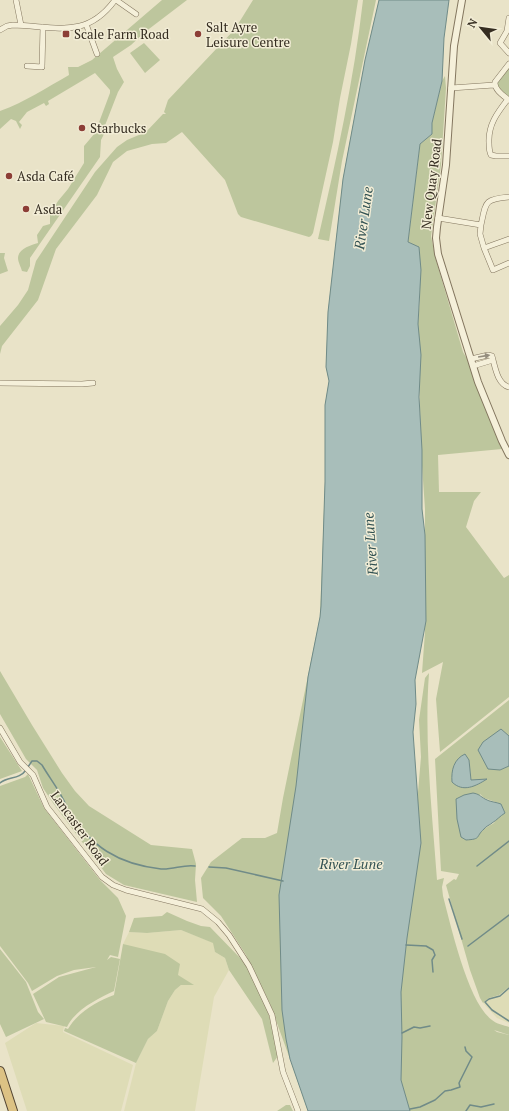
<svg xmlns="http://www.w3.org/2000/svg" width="509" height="1111" font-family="'PT Serif',serif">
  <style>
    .farmland { fill: #dedcb6 }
    .green { fill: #bdc69d; fill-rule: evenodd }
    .water { fill: #a8beba; stroke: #708b88 }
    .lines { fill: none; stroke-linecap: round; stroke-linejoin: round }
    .stream { stroke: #708b88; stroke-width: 1.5 }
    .minor-casing { stroke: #83765f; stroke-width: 6 }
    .tertiary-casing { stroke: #83765f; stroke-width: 8 }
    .trunk-casing { stroke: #524432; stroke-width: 10 }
    .minor { stroke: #f5f0da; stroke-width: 5 }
    .tertiary { stroke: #f5f0da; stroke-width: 6 }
    .trunk { stroke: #dcc284; stroke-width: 8 }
    .oneway { fill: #958e7e }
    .poi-dot { fill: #8c3e36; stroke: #f2edd6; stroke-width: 1.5 }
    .labels { text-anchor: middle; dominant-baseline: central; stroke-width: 3; stroke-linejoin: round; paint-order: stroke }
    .poi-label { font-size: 13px; fill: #352d21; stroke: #f2edd6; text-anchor: start }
    .street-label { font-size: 13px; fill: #352d21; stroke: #f2edd6 }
    .water-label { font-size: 14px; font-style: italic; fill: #325253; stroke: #f2edd6 }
  </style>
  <rect width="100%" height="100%" fill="#e9e3c8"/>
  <path class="farmland" d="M181,930L214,943L215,952L225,958L229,970L214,997L195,1111H124L136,1063L148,1039L157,1031L168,1001L175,990L181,985H193L123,944L129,932L147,933Z
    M509,987V1023L497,1018L483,1003L489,998L499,995Z
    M36,1023L64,1026L63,1032L133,1065L121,1111H27L5,1043Z"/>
  <path class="green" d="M162,0H187L145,32L131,45L113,57L117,69L124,82L118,92L104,128L106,130L101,140L100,157L30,258V266L27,272L22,271C21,267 18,262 18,258C18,249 31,245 38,243L37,235L43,226L50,224V215L58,201L68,189L84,163V146L95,133L110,93V90L95,73L48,101L49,104L46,106L44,103L27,112L19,122L22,125L20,129L16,121L11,119L0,129V111C25,102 46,88 69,75L68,67H78L92,60Z
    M253,0H358L351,44L340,98L333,142L313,233L311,236L309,237L241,217L238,214L225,180L182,132L166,143L152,144L127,151L113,162L97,195L56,249L38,300L2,346L0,354V326L18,305L28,290L36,261L95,172L117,147L127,140L146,132L163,114H166L164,112L168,100L235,29Z
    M363,0H376L342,161L329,241L318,239C336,161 354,80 363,0Z
    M379,0L308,1111L290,1059L270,1004L246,955L221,916L203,898L201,878L211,862L242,838H265L277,833L283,798L320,617L325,482V405L329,381L326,367L328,312L343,179L365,60Z
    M144,43L160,60L145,73L130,53Z
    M509,64V100L496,88L495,82Z
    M445,76L446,88L441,165L431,236L436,260L463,352L470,364L502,449L438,455L439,492H481L474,501L466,527L504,578L509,575V697L440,752L436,699L443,662L422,673L425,632V509L421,451L418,323L420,297L419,248L408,242L420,144L432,134V123L442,81Z
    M0,253H5L4,258L8,271L0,274Z
    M0,671L32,725L62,773L75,791L89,806L151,845L192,849L196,864L195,880L197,902L124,885L106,874L53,803L43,788L37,770L26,759L0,714Z
    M429,673C424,742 432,811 437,880L444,878L442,887L443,896C451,926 468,1003 492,1020C496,1024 504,1025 509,1027V1035L494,1030L497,1032L509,1035V1111H363L406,884L418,792L421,757L419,720L425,678Z
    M509,700V736L501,730L483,742L500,770L509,766V987L499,995L489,998L483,1003L480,998L470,970L446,885L454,879L456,880L459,874L441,871L435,759ZM469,760L471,780H486L452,782ZM480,794L484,798L501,804L505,813L497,818L494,823L482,830Z
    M0,737L22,771L0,779Z
    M28,774L44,808L100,880L118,898L126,916L118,957L110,955L107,960L111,957L120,959L114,991C97,999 75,1010 67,1027L46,1022L33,994L59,977L96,967L74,970L57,976L32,991L28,983L0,946V786L25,777Z
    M167,912L187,921L201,926L210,927L245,963L267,1009L274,1032L278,1056L273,1063L262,1019L229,970L225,958L215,952L213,943L181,930L147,933L129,932L134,918L162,916Z
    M123,944L165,954L180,964L178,975L194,985H181L175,990L168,1001L157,1031L148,1039L136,1063L64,1031L65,1028L68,1029C78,1012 96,1002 114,995Z
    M0,949L26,982L38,1012L44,1019L6,1037L0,1024Z
    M286,1105H290L293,1111H277Z"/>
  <path class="water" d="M379,0H449L444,38L442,81L432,123V134L420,144L408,242L419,247L421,270L418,324L421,355L419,397L422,450V509L425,535L426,621L415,680L416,704L413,732L421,843L407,938L401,992L402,1037L401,1080L410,1111H308L290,1059L286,1039L282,1010L279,895L296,786L308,677L320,617L321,606L325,482V405L329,381L326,367L328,312L343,179L365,60Z
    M501,729L509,736V766L500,770L488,769L478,750L483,742Z
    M465,754L469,760L471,780L487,779C476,786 463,793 452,782C451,770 454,759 465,754Z
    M473,793C479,794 480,796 485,799C490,802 496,802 501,804L505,813C500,816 497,820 492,823C490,825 486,826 484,829C475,837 482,839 466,840L461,837L457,819L456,799L464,795Z"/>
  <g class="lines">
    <path class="stream" d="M28,767L32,761H37L42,765C49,777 57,787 63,799C65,802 66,806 68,810C91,847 118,864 161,869C173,870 184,864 195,866
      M0,783C8,776 19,780 26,770
      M477,866L509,841
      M209,867L226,868L283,881
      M449,899L462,939
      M406,945L426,946L433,950L435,955L432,960L433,972
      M468,946L509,915
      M509,988L500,996L489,999L485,1002L492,1010L509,1021
      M402,1033L414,1027L420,1028L430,1026
      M410,1109L420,1107L435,1100L445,1091L451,1090L460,1087L459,1083L472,1057L466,1051L465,1047
      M466,1111L470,1105L481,1107L494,1104"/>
    <g class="minor-casing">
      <path id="minor" d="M16,0L21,25
        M116,0L136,14
        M509,18L507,31L500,43L509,53
        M86,24L97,54
        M0,30L7,26L13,25C55,26 86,40 115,0
        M509,64L495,82C494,90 504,96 509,100
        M27,66L42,67L43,27
        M451,88L494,85
        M508,99C497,113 488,125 489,143C489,148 489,151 491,155L496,156H509
        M438,218L481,225L480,234L484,248L509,239
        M481,225C486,202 484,199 509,197
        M484,248L493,270L509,263
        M471,359L488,355L492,356C495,366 497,384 509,387
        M473,366L493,360
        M0,383L82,384L93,383
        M0,728L20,762L33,775L47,807L102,877L113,885L126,890L202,909L218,922L229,935L249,966L272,1015L283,1072L298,1111"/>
    </g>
    <g class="tertiary-casing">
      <path id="tertiary" d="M462,0L454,46L446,165L437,227L436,238L438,254L478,382L502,441L509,455"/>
    </g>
    <g class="trunk-casing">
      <path id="trunk" d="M0,1071L13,1111"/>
    </g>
    <use href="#minor" class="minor"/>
    <use href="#tertiary" class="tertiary"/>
    <use href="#trunk" class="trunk"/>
  </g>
  <defs><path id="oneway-solid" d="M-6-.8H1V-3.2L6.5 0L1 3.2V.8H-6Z"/></defs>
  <use class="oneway" href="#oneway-solid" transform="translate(484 356) rotate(-9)"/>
  <g class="poi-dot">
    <rect x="62" y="30" width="8" height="8" rx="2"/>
    <circle cx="198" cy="34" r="4"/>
    <circle cx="82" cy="128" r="4"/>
    <circle cx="9" cy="176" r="4"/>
    <circle cx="26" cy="209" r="4"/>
  </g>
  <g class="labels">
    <g class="poi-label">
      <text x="206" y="27">Salt Ayre<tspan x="206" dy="15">Leisure Centre</tspan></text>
      <text x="74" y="34">Scale Farm Road</text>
      <text x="90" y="128">Starbucks</text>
      <text x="17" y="176">Asda Café</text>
      <text x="34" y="209">Asda</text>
    </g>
    <g class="street-label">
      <text transform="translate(431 184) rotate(-83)">New Quay Road</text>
      <text transform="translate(80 828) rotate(54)">Lancaster Road</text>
    </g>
    <g class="water-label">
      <text transform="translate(363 218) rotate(-82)">River Lune</text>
      <text transform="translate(370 544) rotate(-94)">River Lune</text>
      <text x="351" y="863">River Lune</text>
    </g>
  </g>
  <g transform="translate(481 28) rotate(299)" stroke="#f2edd6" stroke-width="3" paint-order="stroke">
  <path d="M0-3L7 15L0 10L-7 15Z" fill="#352d21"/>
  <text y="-6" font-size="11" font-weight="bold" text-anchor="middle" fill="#352d21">N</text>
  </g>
</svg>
